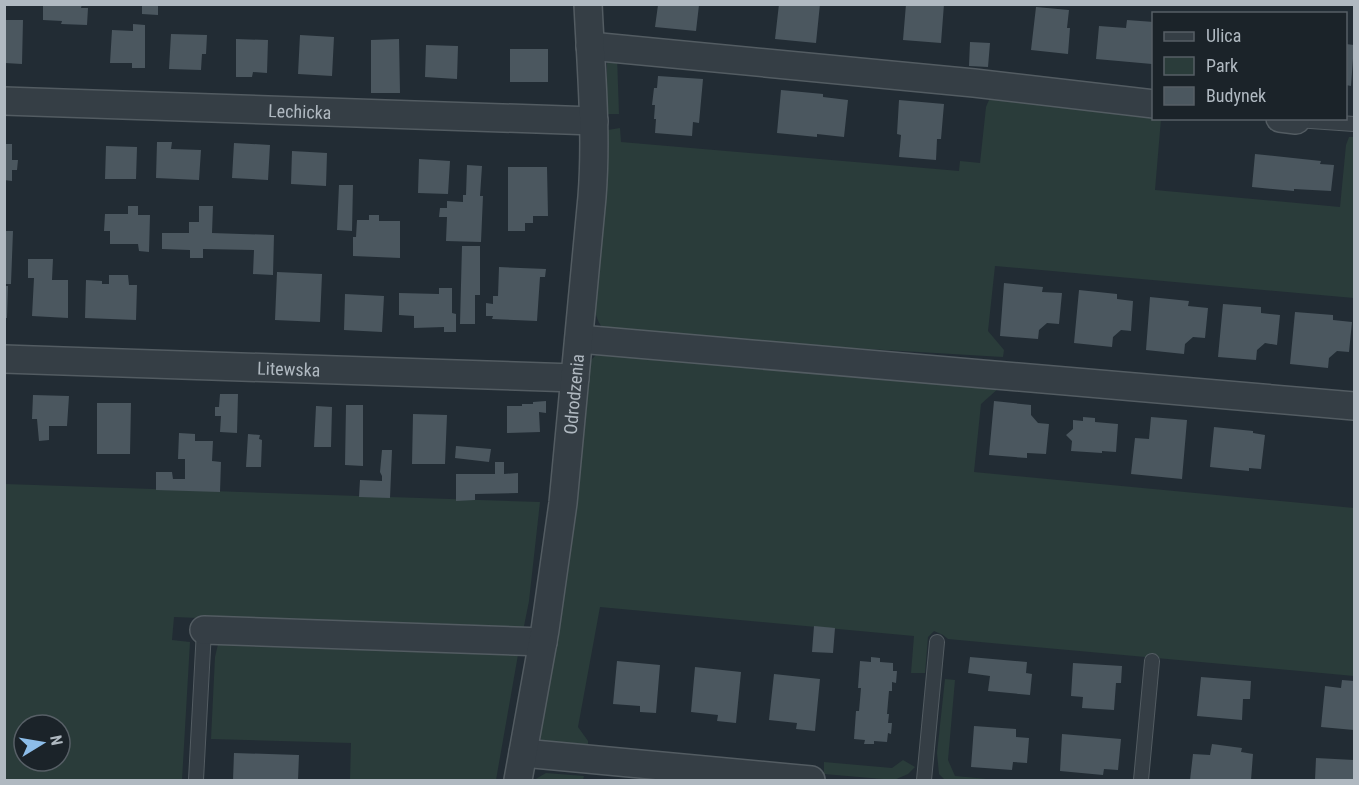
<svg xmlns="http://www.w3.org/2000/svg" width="1359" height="785" font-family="'Roboto Condensed',sans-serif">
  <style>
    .green { fill: #2a3c3a; fill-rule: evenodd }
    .building { fill: #4b575f }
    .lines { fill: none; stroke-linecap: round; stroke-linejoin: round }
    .lane-casing { stroke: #535c62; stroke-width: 16 }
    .street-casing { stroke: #535c62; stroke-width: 30 }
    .lane { stroke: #353e45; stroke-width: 14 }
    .street { stroke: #353e45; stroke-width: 27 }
    .labels { text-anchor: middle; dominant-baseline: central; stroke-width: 4.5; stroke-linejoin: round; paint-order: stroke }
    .street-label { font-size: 18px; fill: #b0b9c1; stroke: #1b2329 }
  </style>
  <rect width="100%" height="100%" fill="#222c34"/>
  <path class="green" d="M617,56L619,114H607V64L609,58Z
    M994,96L1153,115L1154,118L1161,119L1155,190L1340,207L1346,145L1349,137H1354V298L995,266L988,331L1004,350L1003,357L611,334C601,328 598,323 595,311C601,251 607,190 608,130L620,128L621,142L959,171L960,161L980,163L986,107L989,100Z
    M603,353L1000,387L981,404L974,472L1354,508V676L948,639L943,635L934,631L928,637L925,673H911L914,636L600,607L578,727L588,741V747L545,744L540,738V732L562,612L590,361L596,355Z
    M5,484L540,502L529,601L523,631L174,617L172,640L190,642L182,780H5ZM24,725H60V761H24Z
    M219,640L519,649L496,780H350L351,743L211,739L215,657Z
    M945,679L955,680L948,760L955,776L998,780H945L939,774L937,753Z
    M903,760L915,767L908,774L894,780L824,774V762L892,768Z
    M546,773L584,776L583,780H534Z"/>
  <path class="building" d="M43,4H82L81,8H88L87,25L61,24L62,21L43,20Z
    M142,4H158V15L142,14Z
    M779,4H820L816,43L775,39Z
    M906,4H944L941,43L903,40Z
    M658,5H699L696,31L655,27Z
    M1036,7L1069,10L1067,28H1070L1068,54L1031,50Z
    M5,20H23L22,64L5,63Z
    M1127,20L1154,22L1152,64L1096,59L1099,26L1126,28Z
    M133,24L145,25V68H132V63H110L112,30L133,31Z
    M171,34L207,35L206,54H202L201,70L169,69Z
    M300,35L334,37L332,76L298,74Z
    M236,39L268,40L267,73L253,72L252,77H236Z
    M399,39L400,93H371V40Z
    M970,42L990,43L988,67L969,66Z
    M1346,44L1354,45L1351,86L1346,85Z
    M426,45L458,46L457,79L425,77Z
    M510,49H548V82H510Z
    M658,76L703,79L699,123L693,122L692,136L655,133L656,119H654L655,105H652L654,88H657Z
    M781,90L823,94V97L848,100L844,137L817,134V137L777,133Z
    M899,100L944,104L941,139H937L936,160L899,157L901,135L897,134Z
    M157,142H172L171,149L201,150L199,180L156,178Z
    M234,143L270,145L268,180L232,178Z
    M4,144H12V160H18L17,170H12V181L4,180Z
    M106,146L137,147L136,179H105Z
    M292,151L327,153L326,186L291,184Z
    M1255,154L1321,161L1320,164L1334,165L1331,191L1294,189V191L1252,187Z
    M419,159L450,161L448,194L418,193Z
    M467,165L482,166L480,196H483L481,242L446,241L447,217H439L440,208H447V201L463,202V195H466Z
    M508,167H547L548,216H533V223H525V231H508Z
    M339,185H353L352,231L337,230Z
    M128,206H138V215H150L149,252L139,251L138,244H110V231H104L105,214H128Z
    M199,206H213L212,233L274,235L273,275L253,274L254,250L203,249V258H190V250L162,249V233H189V222H199Z
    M369,215H379V221H400V258L353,256V237H356L357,220H369Z
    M4,231H13L11,284H4Z
    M462,246H480V295H475V324H460Z
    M28,259H53L52,280H68V318L32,316L34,278H28Z
    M499,267L546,269L545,277H540L537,321L492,319L493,316H486V303L493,304V296H498Z
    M277,272L322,274L320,322L275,320Z
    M109,275H128L129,285H137L136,320L85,318L86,280L102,281V284H109Z
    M1004,283L1043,287L1042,292L1062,293L1059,324L1047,323L1039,330L1038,339L1000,336Z
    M4,286H8L7,318H4Z
    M439,288H452V313L456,314V332H444V327L414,328V316L399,315V293L439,294Z
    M1079,290L1117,294V299L1133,301L1131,331L1121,330L1113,337L1112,347L1074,343Z
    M345,294L384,296L382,332L344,330Z
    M1150,297L1189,301L1188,306L1208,308L1205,338L1193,337L1185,344L1184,354L1146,350Z
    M1223,304L1261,307V313L1280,315L1277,345L1265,343L1257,350L1256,360L1218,357Z
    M1295,312L1333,315V320L1352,322L1349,352L1337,351L1329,358L1328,368L1290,364Z
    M220,394H238L237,433L220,432L221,416H215V407H219Z
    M33,395L69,396L67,426H49V440L39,441L37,419H32Z
    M546,401V413L539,412L540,432L507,433V406H522V404H533V402Z
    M994,401L1031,405V415L1038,423L1049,424L1046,454L1027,453V458L989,455Z
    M97,403H131L130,454H97Z
    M346,405H363V466L345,465Z
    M316,406L332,407L331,447H314Z
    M413,414L447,415L445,464H412Z
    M1083,417L1095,418V422L1118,424L1116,452L1102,451V453L1071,451L1072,441L1066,435L1073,429V420L1083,421Z
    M1151,417L1187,420L1182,479L1131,474L1135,438L1149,439Z
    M1214,427L1253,431V433L1265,435L1261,469L1249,468V471L1210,467Z
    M179,433L195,434V441H213L212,461L221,462L220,492L156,490V472H172L173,479H185V459H178Z
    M248,434L260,435L259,439L262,440L261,467H246Z
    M456,446L491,449L489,462L455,458Z
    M382,450H392L390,498L359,497L360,480L382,481V476L380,472Z
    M495,462H504V474L518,473V493L475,494V500L456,501V474H495Z
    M814,626L835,628L833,653L812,652Z
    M871,657L880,658V662L893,663V671H897L896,683L892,682V691H889L887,714H889L888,723H892L891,734L888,733L887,742L874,741V744H864L865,740L854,739L856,711H859L861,688H858L860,661L871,662Z
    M970,657L1027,662L1026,673L1032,674L1030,695L988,691L990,676L968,673Z
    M617,661L660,665L656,713L640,712V706L613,704Z
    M1073,663L1122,666L1121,683H1116L1114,710L1082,708L1083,697L1071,696Z
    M695,667L741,672L736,723L717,721L718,715L691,712Z
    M774,674L820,679L815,731L796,729L797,723L769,720Z
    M1201,677L1251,681L1250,699H1243L1242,720L1197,716Z
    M1342,680L1354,681V730L1321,727L1325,686L1341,688Z
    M974,726L1016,729V737L1029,738L1027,763L1013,762L1012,770L971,767Z
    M1062,734L1121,739L1118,770L1104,769L1103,775L1060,771Z
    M1212,744L1242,748L1241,752L1253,754L1251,780H1190L1193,754L1210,755Z
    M234,753L299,755L298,780H233Z
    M1316,758L1354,760V780H1315Z"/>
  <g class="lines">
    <g class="lane-casing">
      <path id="lane" d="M1296,120L1354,124
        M196,780L204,630
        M924,780L937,642
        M1141,780L1152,661"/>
    </g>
    <g class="street-casing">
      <g id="street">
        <path d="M590,46L974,83L1154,104"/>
        <path id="s1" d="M4,101L594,121"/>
        <path d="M1280,118L1296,120"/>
        <path d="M579,339L1354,406"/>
        <path id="s2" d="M4,359L575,378"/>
        <path d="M204,630L543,642"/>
        <path d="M523,753L811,780"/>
        <path id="s3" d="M518,780L545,630L563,503L592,197C597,133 591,69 588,4"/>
      </g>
    </g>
    <use href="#lane" class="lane"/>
    <use href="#street" class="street"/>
  </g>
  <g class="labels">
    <g class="street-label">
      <text stroke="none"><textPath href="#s1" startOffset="296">Lechicka</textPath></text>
      <text stroke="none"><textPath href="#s2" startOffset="285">Litewska</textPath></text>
      <text stroke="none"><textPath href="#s3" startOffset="390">Odrodzenia</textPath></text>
    </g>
  </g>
  <rect width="1359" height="785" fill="none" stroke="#b0b9c1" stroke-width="12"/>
  <rect x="1152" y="12" width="195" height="108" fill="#1b2329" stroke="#575f66" stroke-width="1.5"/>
  <rect x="1164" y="32" width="30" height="9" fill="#353e45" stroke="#575f66" stroke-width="1.5"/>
  <text x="1206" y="42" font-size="18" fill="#b0b9c1">Ulica</text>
  <rect x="1164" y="57" width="30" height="18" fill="#2a3c3a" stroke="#575f66" stroke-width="1.5"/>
  <text x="1206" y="72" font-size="18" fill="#b0b9c1">Park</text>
  <rect x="1164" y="87" width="30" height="18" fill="#4b575f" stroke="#575f66" stroke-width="1.5"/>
  <text x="1206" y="102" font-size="18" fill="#b0b9c1">Budynek</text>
  <g transform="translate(42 743) rotate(79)"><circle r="28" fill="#1b2329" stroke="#575f66" stroke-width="1.5"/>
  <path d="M0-4.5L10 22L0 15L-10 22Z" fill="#8dbde9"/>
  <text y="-9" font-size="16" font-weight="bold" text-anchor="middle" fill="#b0b9c1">N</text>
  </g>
</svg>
